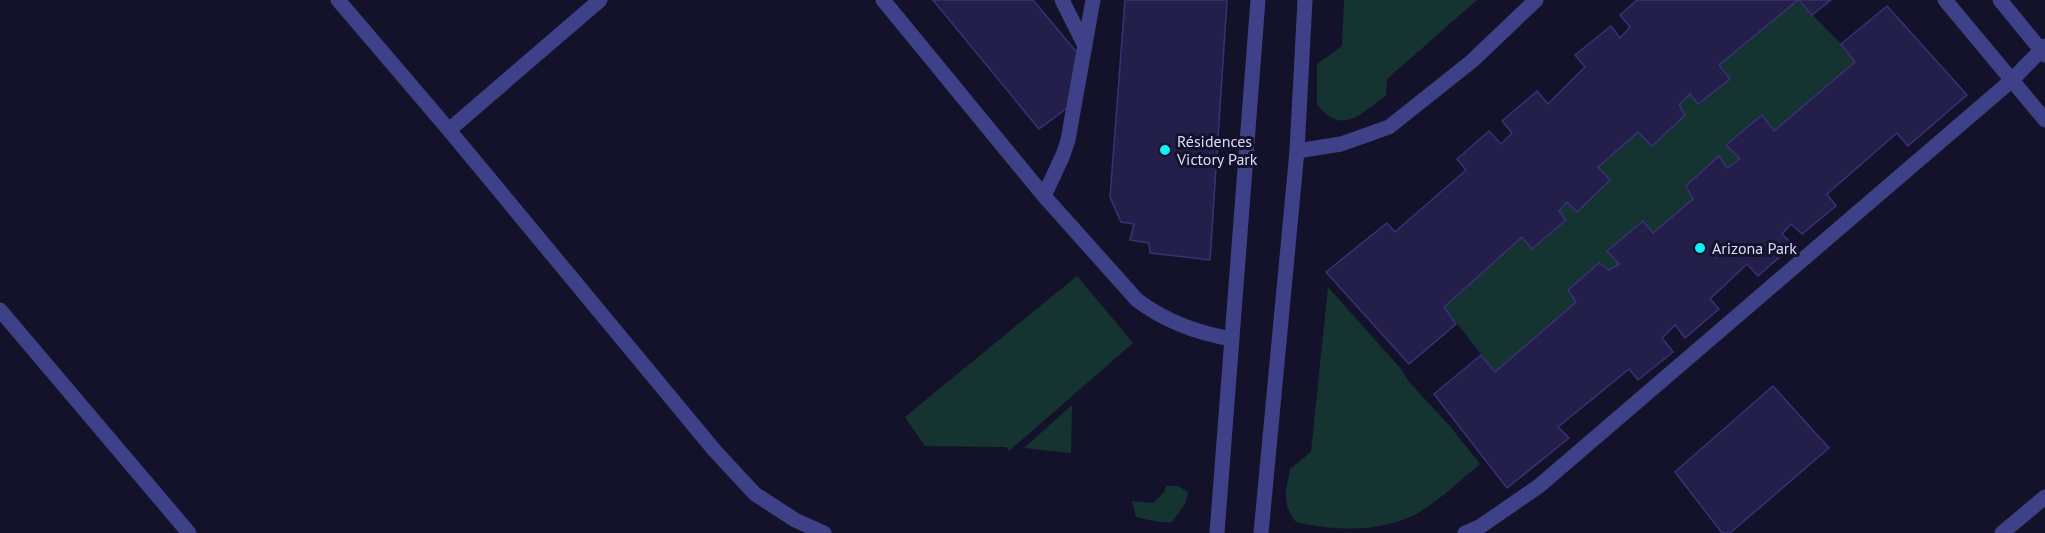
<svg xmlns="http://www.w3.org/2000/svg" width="2045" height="533" font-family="'PT Sans',sans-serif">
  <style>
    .green { fill: #153431 }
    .building { fill: #241e4b; stroke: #3a3176; stroke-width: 1.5 }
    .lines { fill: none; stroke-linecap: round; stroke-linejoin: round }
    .street { stroke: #3e4088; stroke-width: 15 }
    .poi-dot { fill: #0df1f9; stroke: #14122a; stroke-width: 2 }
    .labels { text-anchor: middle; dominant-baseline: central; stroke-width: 6; stroke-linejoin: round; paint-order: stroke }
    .poi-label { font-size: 16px; fill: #dedcfe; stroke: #14122a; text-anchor: start }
  </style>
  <rect width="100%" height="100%" fill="#14122a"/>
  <path class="green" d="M1344,0H1477L1387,79L1386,95C1363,113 1341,137 1317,104V64L1342,46Z
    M1798,0L1841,44L1855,62L1774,131L1762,116L1726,145L1740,159L1653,233L1643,221L1607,251L1619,264L1609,270L1599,263L1568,289L1576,302L1495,372L1444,307L1522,237L1533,249L1566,220L1559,211L1567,202L1577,212L1610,180L1598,167L1638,132L1652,146L1679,105L1690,94L1698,104L1730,79L1719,65Z
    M1077,276L1133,343L1009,451L1006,447L925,446L905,417Z
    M1328,287L1401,369L1409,382L1449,425L1480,464C1460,480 1440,500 1418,513C1381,533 1336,531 1296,522C1281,502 1286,492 1290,469L1311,452Z
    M1072,405L1071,453L1024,448Z
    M1166,486H1178L1188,492L1185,504L1172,522H1158L1136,517L1132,501L1153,503L1164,492Z"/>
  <path class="building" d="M933,0H1033L1079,55L1082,97L1039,129Z
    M1125,0H1227L1210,260L1150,253L1149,243L1130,240L1134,224L1121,222L1110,197Z
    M1637,0H1798L1719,65L1730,79L1698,104L1690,94L1679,105L1685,115L1652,146L1638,132L1598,167L1610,180L1577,212L1567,202L1559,211L1566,220L1532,249L1522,237L1444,307L1456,324L1409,364L1326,272L1387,223L1395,232L1466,170L1457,159L1489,131L1501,144L1512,133L1502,121L1537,91L1548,104L1585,67L1575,55L1611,26L1620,38L1630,27L1620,15Z
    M1799,0H1831L1812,15Z
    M1887,6L1967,95L1908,146L1897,133L1827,194L1836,206L1802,234L1791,224L1782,234L1793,245L1758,276L1747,264L1710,299L1719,309L1685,338L1675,325L1662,338L1673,352L1638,380L1629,369L1558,427L1569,438L1507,488L1434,394L1481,355L1495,372L1576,302L1568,290L1599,263L1609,270L1619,264L1607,251L1643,221L1653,233L1693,199L1686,186L1719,156L1727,168L1740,159L1726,145L1762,115L1774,131L1855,62L1841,44Z
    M1773,386L1829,448L1730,533H1722L1675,472Z"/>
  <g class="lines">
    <path class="street" d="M338,0L449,130L715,451L755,494L795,520L824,533
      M883,0L1044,196L1137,300C1166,322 1197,333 1232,339
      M1062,0L1085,46
      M1945,0L2045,120
      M2000,0L2045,55
      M449,130L600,0
      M1297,151L1341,144L1389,127L1472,61L1536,0
      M1044,196L1063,155L1068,140L1093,0
      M0,310L189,533
      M1217,533L1258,0
      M1261,533L1297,151L1305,0
      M1465,533L1481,526L1539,486L2012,80L2045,46
      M2002,533L2045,497"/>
  </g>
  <g class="poi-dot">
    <circle cx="1165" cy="150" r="6"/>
    <circle cx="1700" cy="248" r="6"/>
  </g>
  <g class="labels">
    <g class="poi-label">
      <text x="1177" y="141">Résidences<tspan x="1177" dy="18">Victory Park</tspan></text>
      <text x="1712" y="248">Arizona Park</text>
    </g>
  </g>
</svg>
